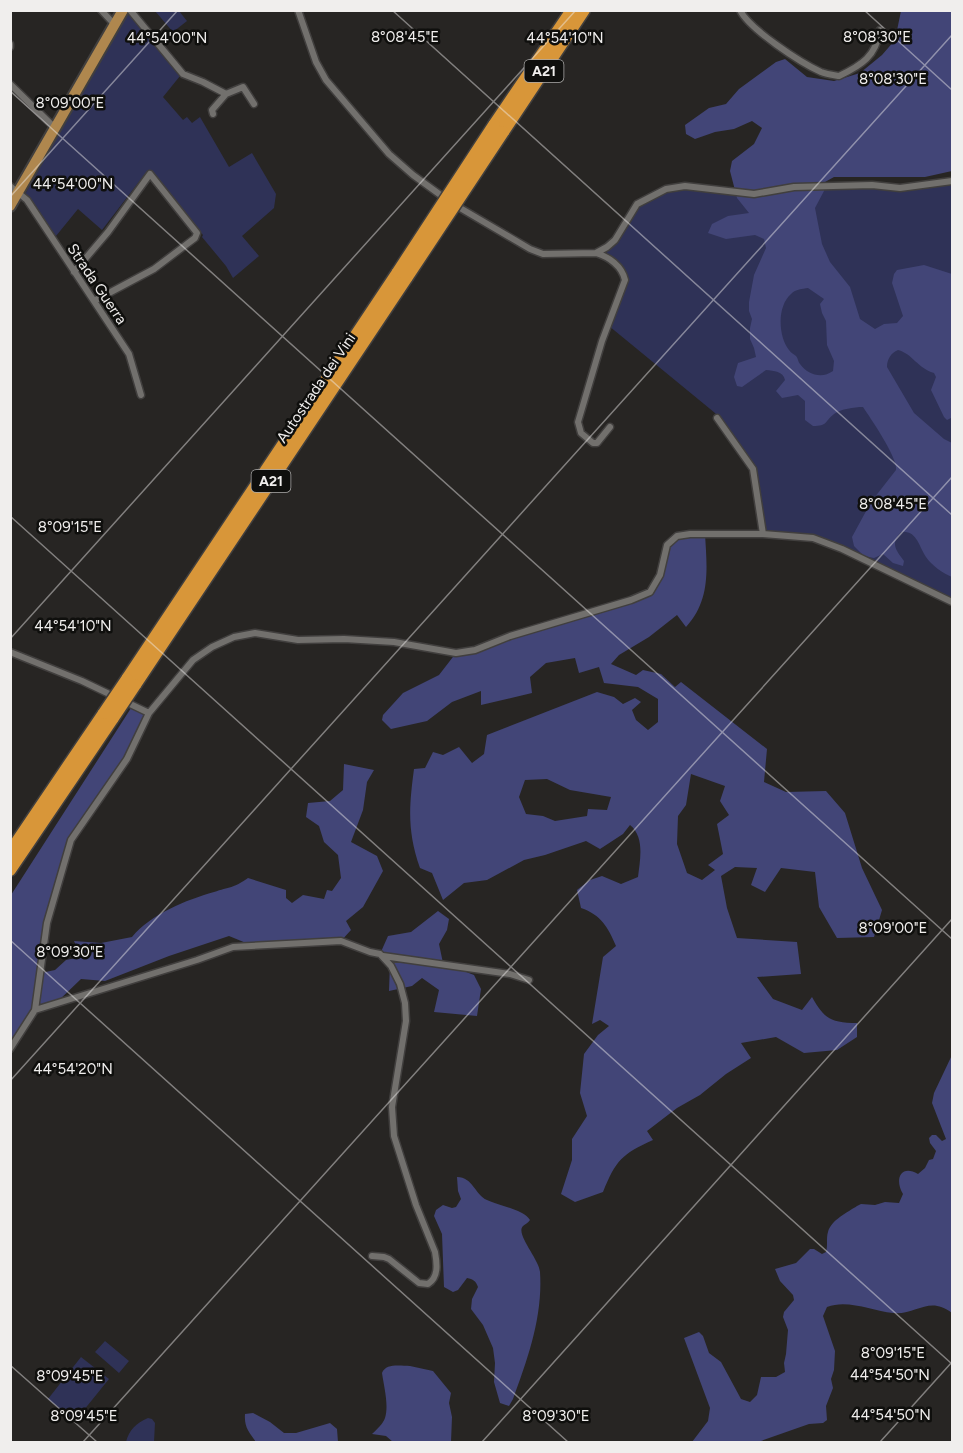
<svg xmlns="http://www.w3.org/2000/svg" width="963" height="1453" font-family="Figtree,sans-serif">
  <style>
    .green { fill: #2f3257 }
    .forest { fill: #424577; fill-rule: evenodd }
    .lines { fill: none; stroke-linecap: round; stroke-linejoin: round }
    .street-casing { stroke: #413f3e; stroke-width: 9 }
    .primary-casing { stroke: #413f3e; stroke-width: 14 }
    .highway-casing { stroke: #413f3e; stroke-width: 15 }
    .street { stroke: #72706d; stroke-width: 6 }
    .primary { stroke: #af874e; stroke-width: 10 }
    .highway { stroke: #d89639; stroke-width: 12 }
    .highway-bridge-casing { stroke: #413f3e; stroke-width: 15; stroke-linecap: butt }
    .highway-bridge { stroke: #d89639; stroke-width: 12 }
    .ticks { fill: none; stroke: #f0eeed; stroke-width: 1.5; stroke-opacity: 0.45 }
    .labels { text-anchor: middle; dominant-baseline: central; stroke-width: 5; stroke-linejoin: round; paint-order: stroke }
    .shield { fill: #0f0f0d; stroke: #acabaa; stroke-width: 1.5 }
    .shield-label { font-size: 14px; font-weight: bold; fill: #f0eeed }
    .street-label { font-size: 15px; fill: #f0eeed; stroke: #0f0f0d }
    .ticks-label { font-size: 15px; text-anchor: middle; fill: #f0eeed; stroke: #0f0f0d; stroke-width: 5; stroke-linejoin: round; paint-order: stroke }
  </style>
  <rect width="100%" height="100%" fill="#272523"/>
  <path class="green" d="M155,11H179L187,21L173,32Z
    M126,13L130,14L180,76L163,97L183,120L187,117L192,123L200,117L229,167L252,153L276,194L274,208L242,236L259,256L233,278L226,266L202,237L203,235L148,170L102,230L78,209L56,236L32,202L25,194Z
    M952,181V602L813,538L763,534L753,469L715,413L609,326L627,280C625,268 616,261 607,254V247L644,199L685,186L754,194L794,187L900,188Z
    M105,1341L129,1361L119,1373L95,1352Z
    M81,1357L109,1379L75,1421L48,1399Z
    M148,1418L152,1419L155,1423L154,1442H126C129,1430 136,1423 148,1418Z"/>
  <path class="forest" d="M901,11H952V171L925,177H834L825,182L824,191L815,208L822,244L830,262L850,287L860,319L875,329L884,324L897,323L903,316L892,283L894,274L897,270L924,265L952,274L951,418L947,420L944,417L931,390L936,377L934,373C917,368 913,354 898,350C891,353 887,359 887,367L914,413L944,439L952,443V577C944,574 931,565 926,557C919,547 917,530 901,532C890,544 896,550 904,561L903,566L893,563L883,554L874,558L864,556L854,546L852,537L871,502L896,470C898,458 871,419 863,407C854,407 841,409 834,414C824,422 828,426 813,426L805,420V401L798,395L782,398L776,391L785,380C783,371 774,371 766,370L742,387L737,386L734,377L738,363L756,357L754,348L750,339V328L752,319L749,311V302L754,275L766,248L764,239L755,235L726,239L708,233L712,224L728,216L749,213L737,198L730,171L732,161L754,144L762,128L752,121L734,129L715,132L695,139L686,134L685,125L709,108L726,104L739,89L776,62L785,59L807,77L834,81L860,73L882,55L895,40ZM808,288L824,299L820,304L822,313L826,321L827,345L834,361L833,371C822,379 808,375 800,364C798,362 798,358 796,356C794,354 791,353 789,350C778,336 777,306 791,294C796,289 802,289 808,288Z
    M705,534C707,568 711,600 686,627L677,615L649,637L619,655L611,664L636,675L643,670L661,674L675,687L681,682L767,749L764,782L786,792L826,791L845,813L862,868L882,910L874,937L837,938L819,907L815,872L781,868L765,892L751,885L757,868L735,867L721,876L727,908L737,938L797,942L801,974L757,977L773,999L802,1010L812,997C824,1019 832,1023 857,1023V1037L837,1050L804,1053L776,1037L741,1043L751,1058L726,1074L700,1095L677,1108L647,1131L653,1140C622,1154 616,1160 603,1192L575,1202L561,1194L572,1160V1139L587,1116L580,1093L584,1054L598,1035L609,1026L600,1020L592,1024L603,957L616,946C608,927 601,915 581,908L577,890L590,880L602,876L621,884L638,877C640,860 645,837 630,825L623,834L600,849L586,841L545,855L524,860L487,880L464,883L443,900L432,873L420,868C407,831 409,807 414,769L425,768L433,752L443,755L459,747L472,763L484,754L487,735L597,692L614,697L623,704L635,698L641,702L632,710L636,720L648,730L658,722V699L638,687L604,683L599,667L579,673L575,658L546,663L530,677L532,693L481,705V691L452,702L427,721L391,729L382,720L383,715L403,693L439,675L456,653L650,592L660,575L667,545L677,536ZM691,774L725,786L720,801L729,815L717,824L723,854L708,865L715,870L702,880L687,873L677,844L678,816L686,805ZM547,779L570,790L611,797L607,810L588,809L587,816L555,821L543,816L526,814L519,797L525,780Z
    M133,705L149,713L127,759L71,840L47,923L41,973L55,970L66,960L81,957L74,941L101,943L132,937C151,914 186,900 214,892C229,887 234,888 248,878L286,890V898L292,903L303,895L324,899L327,890L332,891L341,878L338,855L324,842L319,826L306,817L308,803L330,801L343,790L344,764L374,770L367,782L363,810L351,842L377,856L383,871L363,907L346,921L351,930L341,941L251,945L229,936L169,956L105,981L81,979L56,1003L35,1010L11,1049V895Z
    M438,911L449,919L447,930L439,944L443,963L474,975L481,989L477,1016L434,1012L439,990L422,978L412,986L389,991L390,963L380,954L388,936L411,932Z
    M952,1055V1313C929,1295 917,1315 893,1313C872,1311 848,1299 827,1307L823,1316L835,1351L834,1370L831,1379L833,1388L826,1406L827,1420L823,1423L809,1424L758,1442H692L708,1421L710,1408L684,1338L699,1332L703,1336L709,1353L721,1362L741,1399L750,1402L757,1395L761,1377H776L785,1372L784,1363L786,1354L788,1330L783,1317L784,1312L794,1300L793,1295L780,1281L775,1269L796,1263L810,1249H814L822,1254L826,1252C828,1245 826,1238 828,1232C831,1220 848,1212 857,1206L861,1204L875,1205L885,1202L899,1203L903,1194C894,1179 901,1164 918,1174L925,1168L929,1160L933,1159L936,1151L930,1143L929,1138L932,1135H936L942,1141L946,1139L932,1103L934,1093Z
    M457,1177C473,1177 475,1195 487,1200C499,1206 523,1209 530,1220C528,1223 525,1224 523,1226C515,1234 539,1259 540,1272C543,1316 528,1358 513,1399L509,1406L500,1403L494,1382L495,1363L493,1348L483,1325L471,1309L472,1299L478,1287C476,1281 473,1279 467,1278L458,1290L453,1292L444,1287L442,1234L434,1216L436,1210L443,1205L452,1208L456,1207L461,1199L458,1191Z
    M410,1366L433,1371L451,1393L449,1403L452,1417L451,1442H393L386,1436L372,1434C376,1430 383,1424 385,1418C389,1405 384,1387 382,1373C386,1363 400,1366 410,1366Z
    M253,1413L270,1422L284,1433H296L330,1423L337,1429L338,1442H256C249,1432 244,1427 245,1414Z"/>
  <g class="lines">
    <g class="street-casing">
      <path id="street" d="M101,10L114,24
        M130,10L183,74L203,82L226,94
        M298,10L316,62L326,80L389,154L413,175L446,199
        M740,10C749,29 801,63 821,72C826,74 833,75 839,76C862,65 876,56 880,30
        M10,44V47
        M10,84L55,128
        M213,114L212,110L226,94L243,87L254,104
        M10,186L27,200L129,354L141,395
        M455,205L530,249L543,254L596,253L607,247L615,240L637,204L666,189L685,186L754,194L794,187L872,185L900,188L952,181
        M596,253C609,257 622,266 625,280L602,341L578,422L581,433L593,443H597L610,427
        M74,272L108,232L150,174L197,233L195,238L154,269L94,301
        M717,418L753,469L763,534
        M10,652L82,681L149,713
        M383,956L510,974L529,980
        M35,1010L197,960L233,947L341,941L370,952L380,954L391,966L400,984L405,1003L406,1021L392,1107L394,1136L416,1205L435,1252C437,1263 439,1277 428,1284L419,1283L389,1259L384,1257L372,1256
        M10,1049L35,1010L47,923L71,840L127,759L149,713L193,660L212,647L234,637L255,633L298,640L344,639L394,642L456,653L475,650L510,636L631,600L650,592L660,575L667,545L677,536L690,534H763L813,538L842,549L952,602"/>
    </g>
    <g class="primary-casing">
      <path id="primary" d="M10,206L123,10"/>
    </g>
    <g class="highway-casing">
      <path id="highway" d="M494,125L572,10
        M503,132L584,10
        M127,679L398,272
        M135,685L407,277
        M10,852L104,713
        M10,870L113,718"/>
    </g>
    <use href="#street" class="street"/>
    <use href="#primary" class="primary"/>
    <use href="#highway" class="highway"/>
    <g class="highway-bridge-casing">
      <path id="highway-bridge" d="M398,272L494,125
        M407,277L503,132
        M104,713L127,679
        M113,718L135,685"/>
    </g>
    <use href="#highway-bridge" class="highway-bridge"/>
  </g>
  <path class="ticks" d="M392,10L952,515M864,10L952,90M10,91L952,939M10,197L178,10M10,516L952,1364M10,639L576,10M10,940L568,1442M10,1081L952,35M10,1365L97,1442M83,1442L952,477M482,1442L952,919M880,1442L952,1362"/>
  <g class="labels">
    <g class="shield">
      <rect x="524.5" y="60" width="39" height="22" rx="4.5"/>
      <rect x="251.5" y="470" width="39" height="22" rx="4.5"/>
    </g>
    <g class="shield-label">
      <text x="544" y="71">A21</text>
      <text x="271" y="481">A21</text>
    </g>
    <g class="street-label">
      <text transform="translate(97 284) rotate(56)">Strada Guerra</text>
      <text transform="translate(316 388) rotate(-56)">Autostrada dei Vini</text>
    </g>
  </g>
  <g class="ticks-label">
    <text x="405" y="42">8°08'45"E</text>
    <text x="877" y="42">8°08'30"E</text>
    <text x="167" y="43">44°54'00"N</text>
    <text x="565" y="43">44°54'10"N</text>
    <text x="893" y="84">8°08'30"E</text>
    <text x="70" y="108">8°09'00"E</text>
    <text x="73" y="189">44°54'00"N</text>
    <text x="893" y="509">8°08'45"E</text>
    <text x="70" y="532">8°09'15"E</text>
    <text x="73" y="631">44°54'10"N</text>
    <text x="893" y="933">8°09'00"E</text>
    <text x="70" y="957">8°09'30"E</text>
    <text x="73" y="1074">44°54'20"N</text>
    <text x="893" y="1358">8°09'15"E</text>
    <text x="890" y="1380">44°54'50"N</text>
    <text x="70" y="1381">8°09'45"E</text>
    <text x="891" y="1420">44°54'50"N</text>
    <text x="84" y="1421">8°09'45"E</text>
    <text x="556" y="1421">8°09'30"E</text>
  </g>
  <rect width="963" height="1453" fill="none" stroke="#f0eeed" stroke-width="24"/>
</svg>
